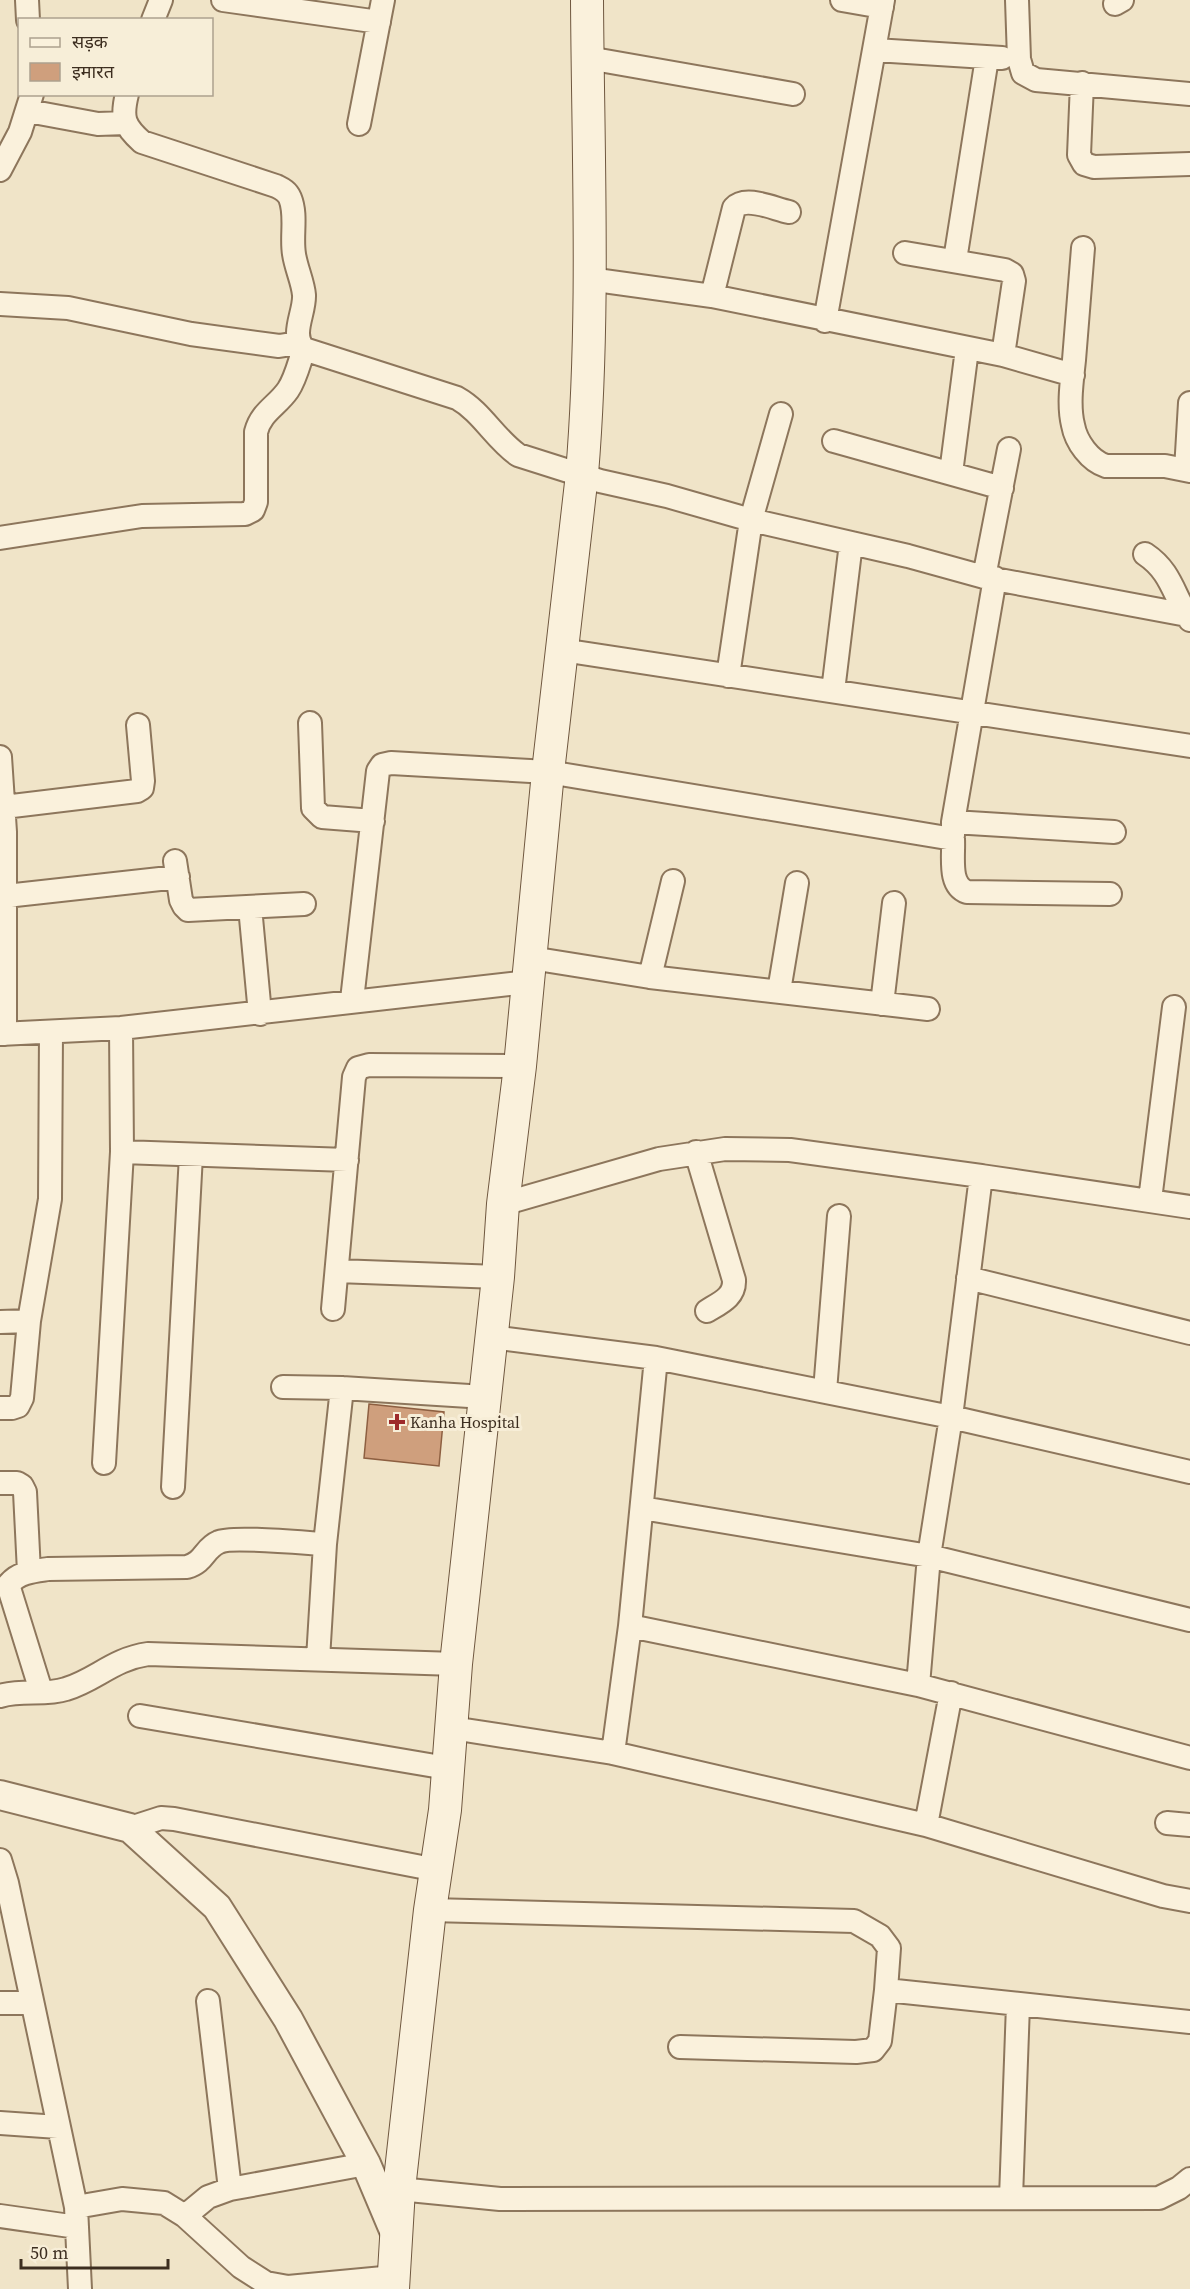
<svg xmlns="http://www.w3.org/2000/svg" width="1190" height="2289" font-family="'Source Serif 4','Noto Sans Devanagari',serif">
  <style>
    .building { fill: #cf9f7d; stroke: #8d5f41; stroke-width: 1.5 }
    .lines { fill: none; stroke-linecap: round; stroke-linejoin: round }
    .minor-casing { stroke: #8d765c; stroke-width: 26 }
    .tertiary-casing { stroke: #8d765c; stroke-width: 32 }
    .secondary-casing { stroke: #6f573f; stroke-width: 34 }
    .minor { stroke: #faf1dc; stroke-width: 22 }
    .tertiary { stroke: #faf1dc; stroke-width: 28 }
    .secondary { stroke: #faf1dc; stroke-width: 32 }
    .poi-dot { fill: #9e2a2b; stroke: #f7eed8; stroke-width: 2 }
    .labels { text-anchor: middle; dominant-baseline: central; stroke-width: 6; stroke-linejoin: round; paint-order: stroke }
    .poi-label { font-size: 16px; fill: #3d2e20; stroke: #f7eed8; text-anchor: start }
  </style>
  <rect width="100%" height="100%" fill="#f0e4c8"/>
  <path class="building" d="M369,1404L444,1412L439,1466L364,1458Z"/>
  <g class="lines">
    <g class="minor-casing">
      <path id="minor" d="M27,0L28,20
        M223,0L379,22
        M842,0L882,7
        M1017,0L1019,59L1023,73L1036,80L1190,94
        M1115,4L1122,0
        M153,20L161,0
        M875,50L1002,58
        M588,58L793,94
        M1082,83L1079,155L1084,164L1094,167L1190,164
        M127,94C121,118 124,126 142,142L276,186C282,189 287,191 290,198C297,215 291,236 294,254C296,268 303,282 304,295C305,313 290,334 304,349L457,398C482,412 494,438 518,455L600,481L667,496L751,520L908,556L984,577L1187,615
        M28,111L98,124L126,123
        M359,124L383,0
        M0,170L20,132L32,94
        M1083,248C1080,285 1077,322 1074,360C1072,380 1068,405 1073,425C1076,442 1090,461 1106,466H1165L1190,471
        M905,253L1005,270L1012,274L1014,281L1003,355
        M955,260L987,58
        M589,279L712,296L1003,355L1073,375
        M712,296L734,208C746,195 774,209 789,212
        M0,304L68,308L191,334L279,346L298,343
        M825,321L883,0
        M834,441L1002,488
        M1186,470L1190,403
        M951,473L967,349
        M0,538L142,516L245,514L253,510L256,502V432C261,412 277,406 288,390C296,378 299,363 304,349
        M1145,554C1172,572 1173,595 1190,620
        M984,577L1009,449
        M562,650L1190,746
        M728,676L751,520L781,414
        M833,691L851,543
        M310,723L313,808L322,817L373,821
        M0,757L5,832V1034
        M4,807L137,791L142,788L143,781L138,725
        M953,822L995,578
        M953,835V822L1114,832
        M175,861L181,900L184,906L188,910L304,904
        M6,896L178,877
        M250,907L260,1014
        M531,958L650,977L928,1009
        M650,977L673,881
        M779,991L797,883
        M352,1000L378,771L382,765L391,763L548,772L953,839C954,857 948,885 967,892L1110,894
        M882,1004L894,903
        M0,1034L121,1028L528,982
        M122,1152L347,1160
        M696,1152L734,1280C735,1297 720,1303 707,1311
        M1150,1200L1174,1007
        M503,1204L659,1159L725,1149L790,1150L981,1176
        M337,1271L498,1277
        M968,1278L1190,1333
        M333,1309L354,1077L358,1068L369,1065L520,1066
        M0,1322L29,1321
        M491,1337L656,1358L951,1417L1190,1472
        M283,1387L342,1388L485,1397
        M825,1391L839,1216
        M0,1408H12L18,1406L22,1398L29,1321L50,1199L51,1032
        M104,1463L122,1152L121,1028
        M0,1483H17L22,1486L25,1492L29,1572
        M173,1487L191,1155
        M642,1508L929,1556L1190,1620
        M630,1626L656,1358
        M318,1659L325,1544L342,1388
        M918,1685L929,1556L951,1417L981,1176L1190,1207
        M41,1691L10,1591L9,1584C19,1572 34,1571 48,1569L187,1567C205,1562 204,1548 219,1542C231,1536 306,1543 325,1544
        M0,1696C22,1689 45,1696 66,1689C96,1680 113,1659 148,1654L456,1664
        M140,1716L447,1768
        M452,1728L613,1753L926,1825L1163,1896L1190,1901
        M613,1753L630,1626L918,1685L1190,1758
        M1167,1823L1190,1825
        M926,1825L951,1693
        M130,1828L161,1818L174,1819L437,1870
        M0,1860L7,1883L76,2207L80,2289
        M430,1910L854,1921L880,1936L889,1948L886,1990L1190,2022
        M208,2001L230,2189
        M0,2003H32
        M680,2047L856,2052L873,2050L880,2041L886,1990
        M0,2123L58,2127
        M399,2189L500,2199L1159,2198L1179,2188L1190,2179
        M1011,2198L1018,2005
        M76,2207L122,2199L164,2203L185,2216L241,2267L266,2283L288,2287L394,2277
        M0,2216L77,2227
        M185,2216L208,2197L230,2189L366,2164"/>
    </g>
    <g class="tertiary-casing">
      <path id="tertiary" d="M0,1795L130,1828L217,1907L288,2019L366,2164L396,2235"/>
    </g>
    <g class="secondary-casing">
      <path id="secondary" d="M393,2289L399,2189L430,1910L445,1810L456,1664L498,1277L503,1204L520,1066L548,772L582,474C595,317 588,158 587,0"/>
    </g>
    <use href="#minor" class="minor"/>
    <use href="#tertiary" class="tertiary"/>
    <use href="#secondary" class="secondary"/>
  </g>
  <path class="poi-dot" d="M394 1413h6v6h6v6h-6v6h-6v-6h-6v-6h6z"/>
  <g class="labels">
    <g class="poi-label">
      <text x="410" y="1422">Kanha Hospital</text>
    </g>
  </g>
  <rect x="18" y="18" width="195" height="78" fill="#f7eed8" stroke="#ada18e" stroke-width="1.5"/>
  <rect x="30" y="38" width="30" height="9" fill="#faf1dc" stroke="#ada18e" stroke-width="1.5"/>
  <text x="72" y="48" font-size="18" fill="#3d2e20">सड़क</text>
  <rect x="30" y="63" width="30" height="18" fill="#cf9f7d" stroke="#ada18e" stroke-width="1.5"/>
  <text x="72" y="78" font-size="18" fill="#3d2e20">इमारत</text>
  <path d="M21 2259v9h147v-9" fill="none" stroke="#3d2e20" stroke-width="3"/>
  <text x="30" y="2259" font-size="18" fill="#3d2e20" stroke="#f7eed8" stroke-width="4.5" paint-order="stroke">50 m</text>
</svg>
